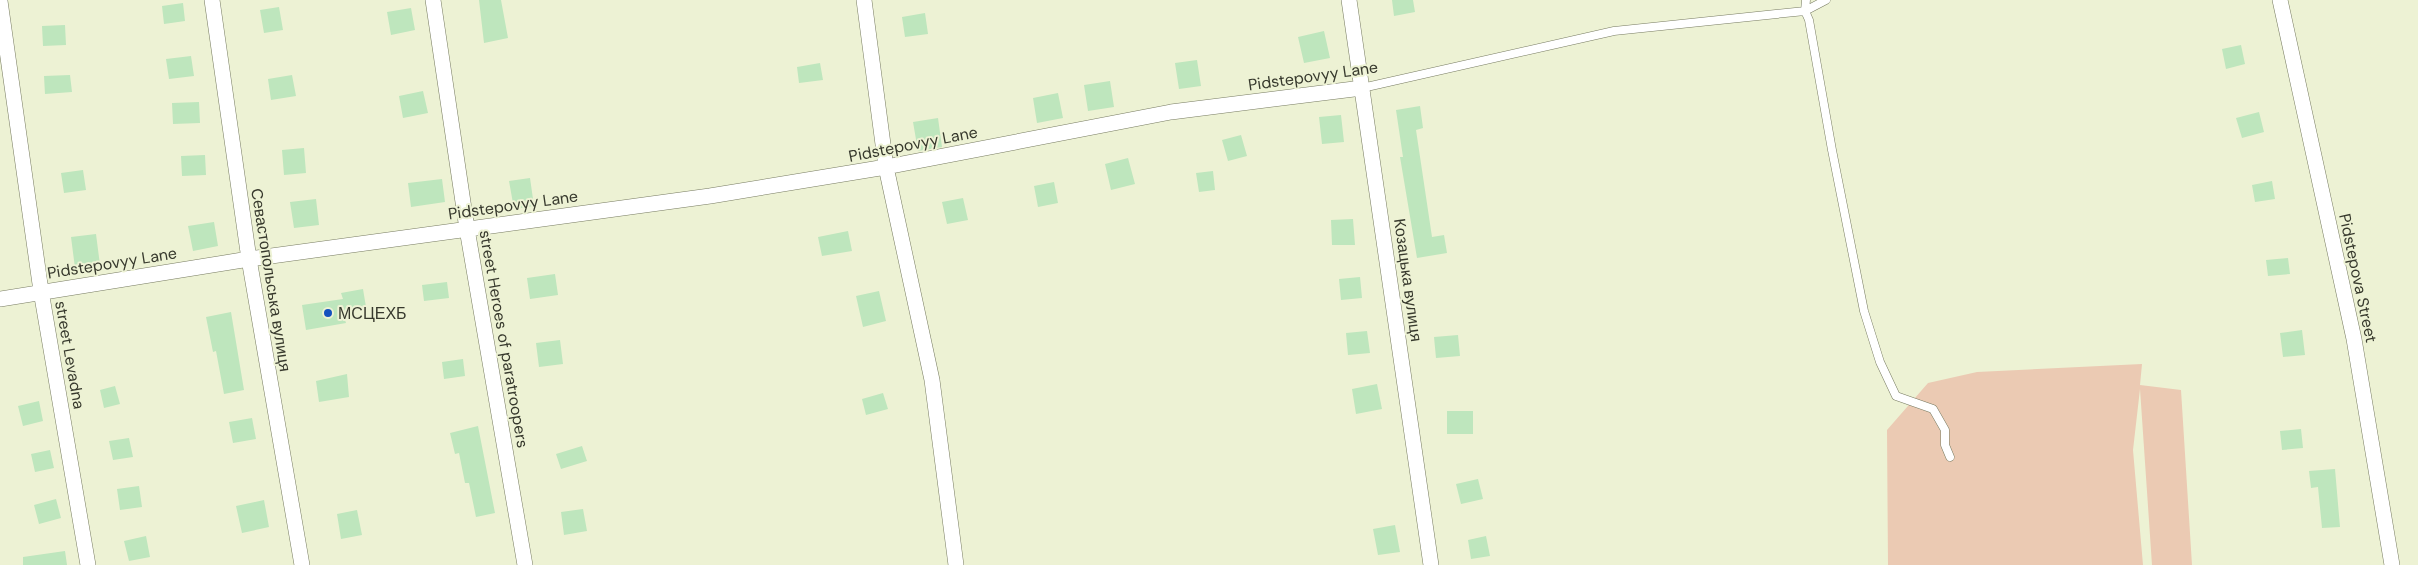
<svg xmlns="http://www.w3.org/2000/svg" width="2418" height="565" font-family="'DM Sans',sans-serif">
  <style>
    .green { fill: #ebcab3 }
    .building { fill: #bee6bd }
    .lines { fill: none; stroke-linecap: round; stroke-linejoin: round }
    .service-casing { stroke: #777b61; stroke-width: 9 }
    .minor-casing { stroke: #777b61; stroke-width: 16 }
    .service { stroke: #fff; stroke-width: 8 }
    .minor { stroke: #fff; stroke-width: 15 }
    .poi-dot { fill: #1552be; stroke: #edf2d4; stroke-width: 2 }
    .labels { text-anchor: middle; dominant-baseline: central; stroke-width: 4; stroke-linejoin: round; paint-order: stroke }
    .street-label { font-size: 16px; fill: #37392d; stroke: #edf2d4 }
    .poi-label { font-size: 16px; fill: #37392d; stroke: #edf2d4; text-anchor: start }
  </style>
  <rect width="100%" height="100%" fill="#edf2d4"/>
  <path class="green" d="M2142,364L2140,385L2181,390L2192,565H2152L2140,389L2133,450L2143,565H1888L1887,430L1928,383L1977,372Z"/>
  <path class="building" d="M479,0H501L508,38L484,43Z
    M1392,0H1413L1415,12L1394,16Z
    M183,3L185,21L164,24L162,6Z
    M279,7L283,30L264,33L260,10Z
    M411,8L415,30L391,35L387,12Z
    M925,13L928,34L905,37L902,17Z
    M65,25L66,45L43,46L42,26Z
    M1324,31L1330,58L1304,63L1298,37Z
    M2241,45L2245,64L2226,69L2222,49Z
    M191,56L194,76L169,79L166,59Z
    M1197,60L1201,86L1179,89L1175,63Z
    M820,63L823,80L799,83L797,67Z
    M70,75L72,92L45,94L44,76Z
    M292,75L296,96L271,100L268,79Z
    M1110,81L1114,107L1088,111L1084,85Z
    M423,91L428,113L403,118L399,96Z
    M1058,93L1063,118L1037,123L1033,98Z
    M199,102L200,123L173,124L172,103Z
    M1420,106L1423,128L1416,130L1432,237L1444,235L1447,253L1417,258L1400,157H1403L1396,110Z
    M2259,112L2264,132L2242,138L2236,118Z
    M1341,115L1344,142L1322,144L1319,117Z
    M938,118L942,147L918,151L913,122Z
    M1241,135L1247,156L1228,161L1222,140Z
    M304,148L306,173L284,175L282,150Z
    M205,155L206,175L182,176L181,156Z
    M1128,158L1135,184L1111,190L1105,164Z
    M83,170L86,190L64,193L61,173Z
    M1213,171L1215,190L1199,192L1196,173Z
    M530,178L534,206L514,209L509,181Z
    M442,179L445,202L411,207L408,183Z
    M2272,181L2275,199L2255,202L2252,185Z
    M1054,182L1058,203L1038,207L1034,186Z
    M963,198L968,220L947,224L942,202Z
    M316,199L319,225L294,228L290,202Z
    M1353,219L1355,245H1332L1331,220Z
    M214,222L218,246L193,251L188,226Z
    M848,231L852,251L822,256L818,237Z
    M96,234L100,265L75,268L71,237Z
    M2288,258L2290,274L2268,276L2266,260Z
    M555,274L558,295L530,299L527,278Z
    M1360,277L1362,298L1341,300L1339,279Z
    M447,282L449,298L424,301L422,285Z
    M363,289L366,307L352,309L354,317H344L346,323L306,330L302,305L343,299L341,293Z
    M879,291L886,321L863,327L856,296Z
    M231,312L244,390L224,394L216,351L213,352L206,317Z
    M2302,330L2305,355L2283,357L2280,333Z
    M1367,331L1370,353L1348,355L1346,333Z
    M1458,335L1460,356L1436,358L1434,337Z
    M560,340L563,364L539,367L536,343Z
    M463,359L465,376L444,379L442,362Z
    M347,374L349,397L319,402L316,381Z
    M1377,384L1382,409L1356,414L1352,389Z
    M115,386L120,404L104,408L100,390Z
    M883,393L888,409L866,415L862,399Z
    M39,401L43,421L23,426L18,406Z
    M1447,411H1473V434H1447Z
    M252,418L256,439L233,443L229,422Z
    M478,426L495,513L476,517L469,483H465L459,453L455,454L450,433Z
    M2301,429L2303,448L2282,450L2280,431Z
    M129,438L133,457L113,460L109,441Z
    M582,446L587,461L561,469L556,454Z
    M50,450L54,468L35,472L31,454Z
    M2335,469L2340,527L2322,528L2318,487L2311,488L2309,471Z
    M1478,479L1483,499L1461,504L1456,484Z
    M139,486L142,507L120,510L117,489Z
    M56,499L61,518L39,524L34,505Z
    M264,500L269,527L242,533L236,506Z
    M583,509L587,531L564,535L561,512Z
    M357,510L362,535L341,539L337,514Z
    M1395,525L1400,552L1378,555L1373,529Z
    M146,536L150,557L129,561L124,541Z
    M1486,536L1490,556L1471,559L1468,540Z
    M65,551L67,565H23V557Z"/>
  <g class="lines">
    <g class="service-casing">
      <path id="service" d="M1806,0L1805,11L1809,20L1832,150L1864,311L1880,362L1896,396L1933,409L1945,430V445L1950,457
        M1362,88L1614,31L1805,11L1826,0"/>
    </g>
    <g class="minor-casing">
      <path id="minor" d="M212,0L249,259L302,565
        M433,0L467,229L525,565
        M864,0L886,167L932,380L956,565
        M1349,0L1431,565
        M2280,0L2354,339L2392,565
        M0,1L41,291L88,565
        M0,299L249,259L710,196L886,167L1171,112L1362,88"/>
    </g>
    <use href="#service" class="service"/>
    <use href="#minor" class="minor"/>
  </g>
  <circle class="poi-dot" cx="328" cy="313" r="5"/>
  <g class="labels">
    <g class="street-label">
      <text transform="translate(1313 76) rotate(-8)">Pidstepovyy Lane</text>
      <text transform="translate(913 144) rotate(-11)">Pidstepovyy Lane</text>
      <text transform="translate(513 205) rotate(-8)">Pidstepovyy Lane</text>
      <text transform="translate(112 263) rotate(-9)">Pidstepovyy Lane</text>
      <text transform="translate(2358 278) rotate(78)">Pidstepova Street</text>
      <text transform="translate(271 280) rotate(81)">Севастопольська вулиця</text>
      <text transform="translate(1408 280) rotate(82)">Козацька вулиця</text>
      <text transform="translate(504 339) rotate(80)">street Heroes of paratroopers</text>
      <text transform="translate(70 355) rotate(80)">street Levadna</text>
    </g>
    <g class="poi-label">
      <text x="338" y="313">МСЦЕХБ</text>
    </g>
  </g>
</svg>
